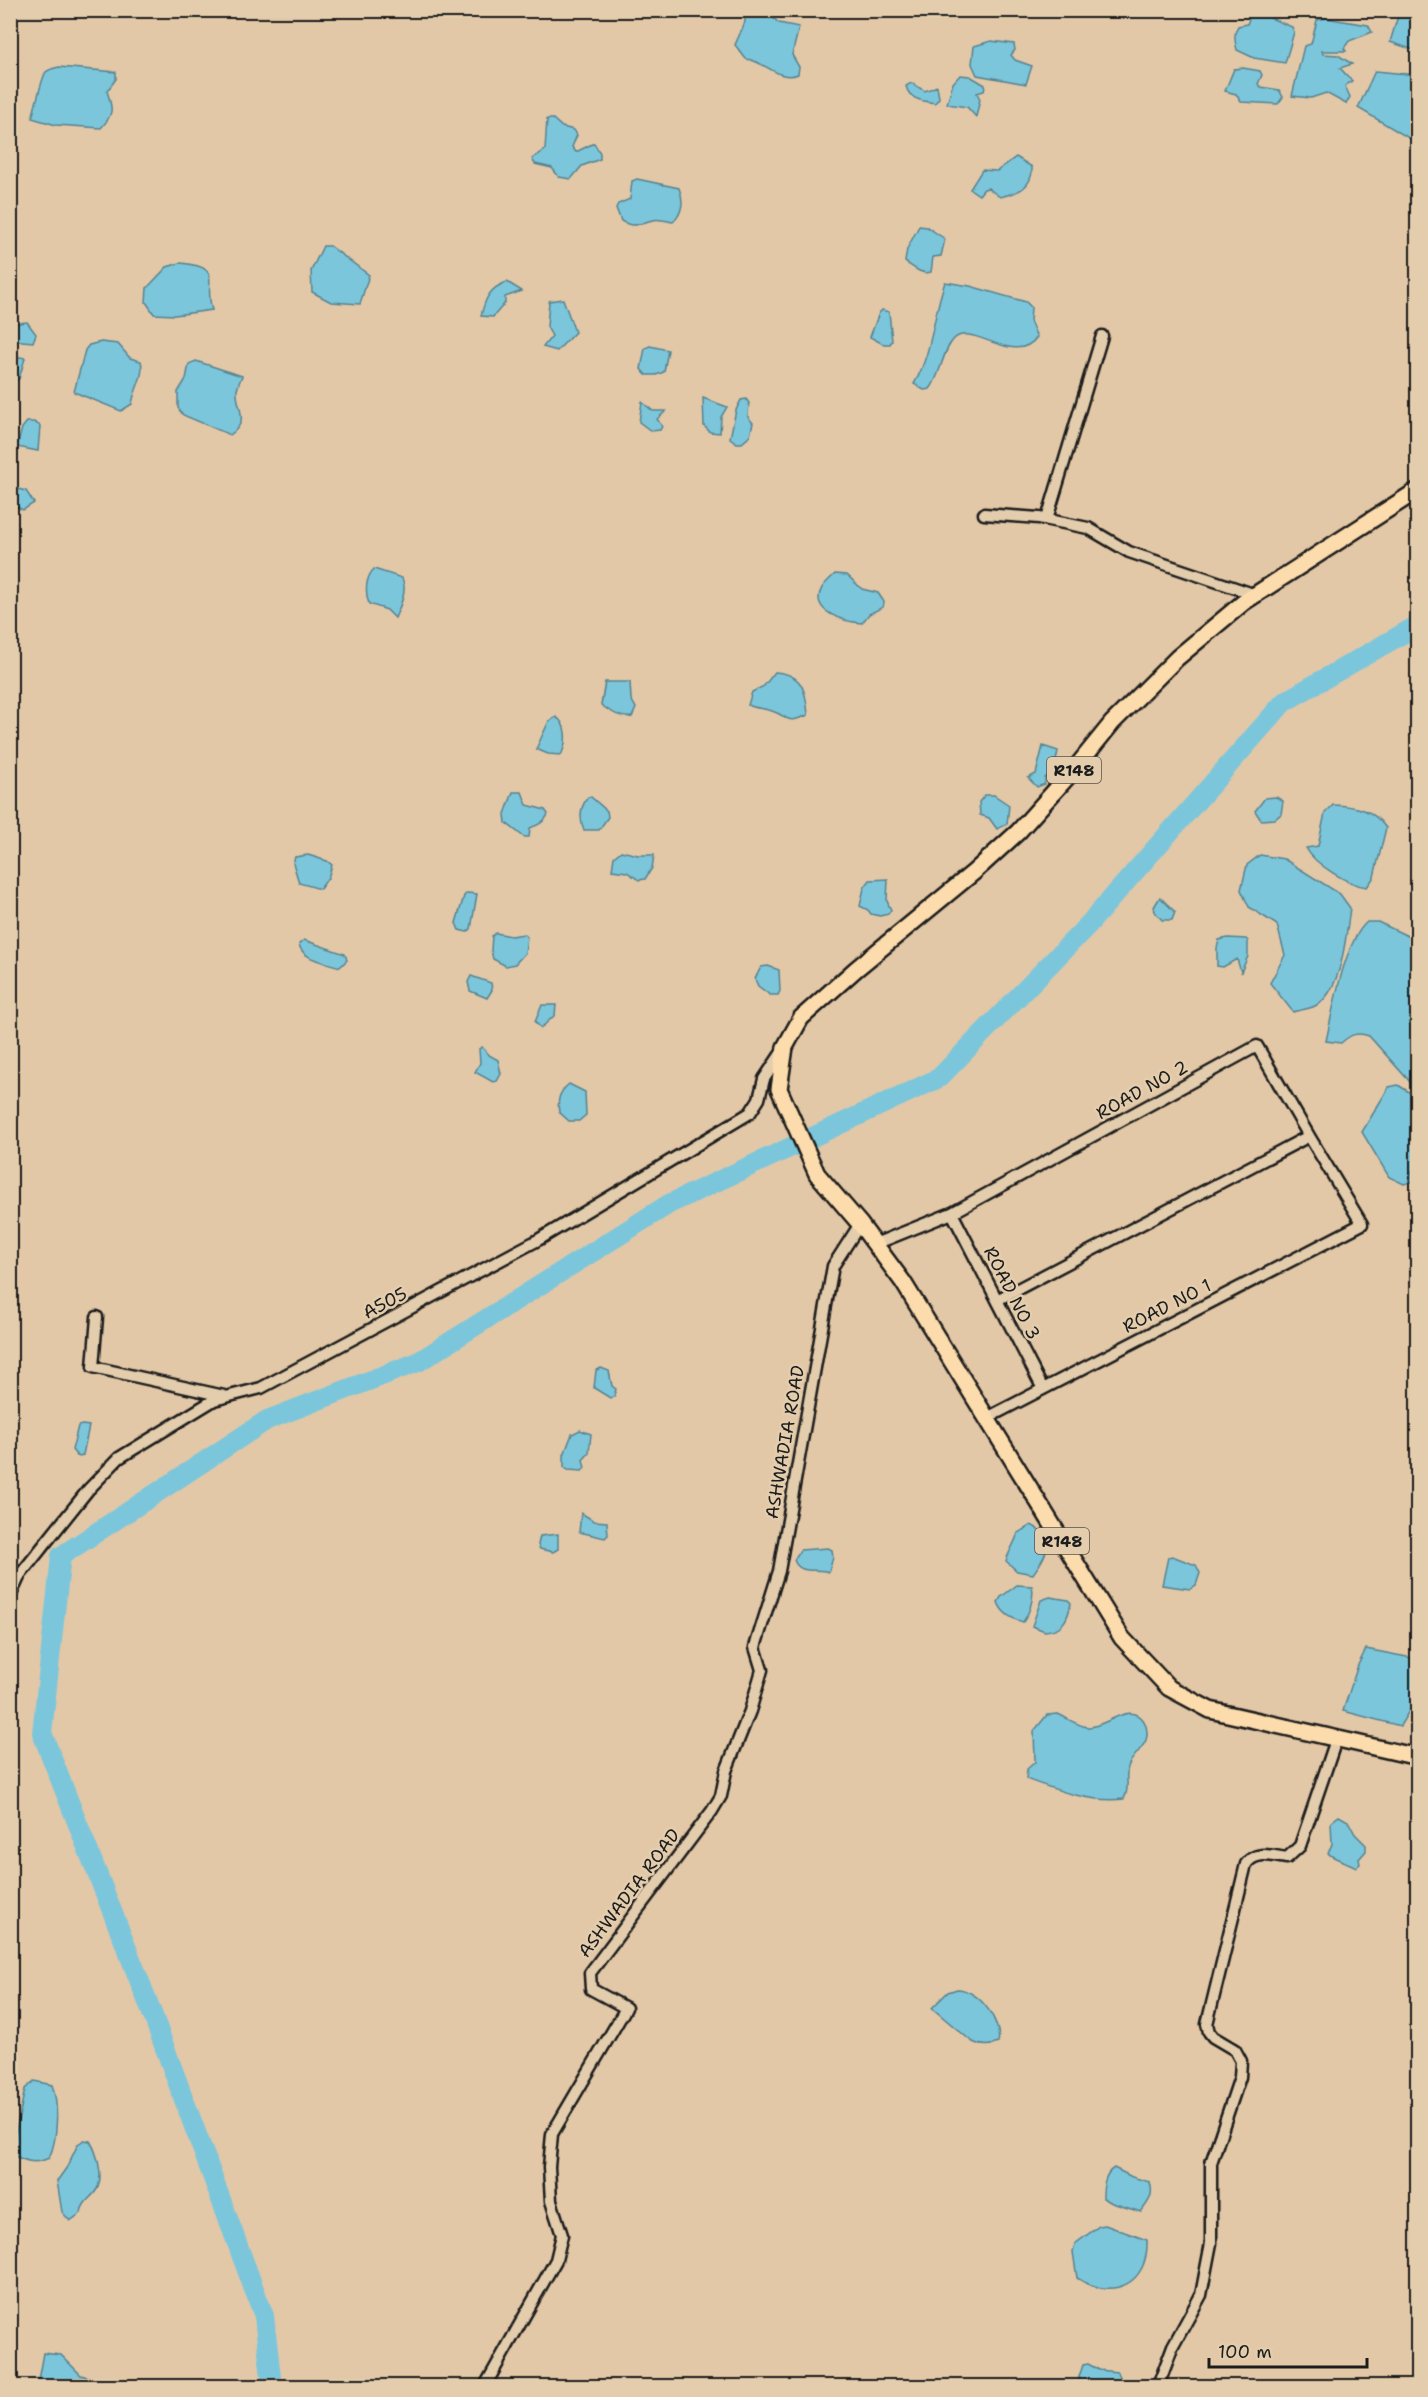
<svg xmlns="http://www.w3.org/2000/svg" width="1428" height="2397" font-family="'Shantell Sans',sans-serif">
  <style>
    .water { fill: #7bc6db; stroke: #55828f; stroke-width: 1.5 }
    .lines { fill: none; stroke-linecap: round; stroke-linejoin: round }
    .river { stroke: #7bc6db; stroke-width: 20 }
    .minor-casing { stroke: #1c1c1c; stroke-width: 15 }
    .primary-casing { stroke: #1c1c1c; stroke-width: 20 }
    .minor { stroke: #e3cdac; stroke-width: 10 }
    .primary { stroke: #fcdcac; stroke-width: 15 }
    .labels { text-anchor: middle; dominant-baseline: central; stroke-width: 5; stroke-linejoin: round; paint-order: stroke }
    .shield { fill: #e3cdac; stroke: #585147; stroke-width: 1.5 }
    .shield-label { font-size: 16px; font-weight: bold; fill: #1c1c1c }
    .street-label { font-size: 18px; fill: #1c1c1c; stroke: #e3cdac }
  </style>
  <rect width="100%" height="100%" fill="#e3c8a7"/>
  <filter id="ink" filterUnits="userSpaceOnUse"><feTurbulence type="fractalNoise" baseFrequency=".0167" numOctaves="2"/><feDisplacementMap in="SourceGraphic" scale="12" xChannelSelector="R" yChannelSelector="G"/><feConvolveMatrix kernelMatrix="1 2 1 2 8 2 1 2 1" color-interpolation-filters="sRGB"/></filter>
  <g filter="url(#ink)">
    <path class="water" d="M744,11H765L779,23L799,27L792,55L799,67L798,74C779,82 765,61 746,59L735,45L745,22Z
      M1256,12L1292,27L1294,32L1285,63L1254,58L1237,50C1235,41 1233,34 1238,26L1247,24L1251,14Z
      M1403,15L1417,20V51L1390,42L1398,16Z
      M1325,18L1368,25L1372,32L1349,41L1344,48L1346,51H1322L1323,54L1338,55L1352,64L1340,68L1352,81L1345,86L1350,97L1346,104L1326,93L1311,98L1292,96L1304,46L1311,44L1317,20Z
      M991,41L1014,44L1015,50L1011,55L1015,60L1032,66L1026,84L977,75L972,64L974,46Z
      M59,67L116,72V79L107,91C113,109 114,114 101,128L56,125L32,118C35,109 42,76 46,72C49,69 55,68 59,67Z
      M1243,68L1260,71L1262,75L1258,84L1261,87L1279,90L1283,97L1278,104L1241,102L1236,94L1225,91L1234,69Z
      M1375,71L1417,75V143L1358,108Z
      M960,75L970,76L985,85L984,91L977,93L980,99L976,117L967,107L947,104L953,83Z
      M911,83L925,91L937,86L939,98L935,103C923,101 909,100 906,86Z
      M547,119H553L562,127L574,130L577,135L572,147L576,152L594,143L600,153V159L582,166L571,179L559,177L552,168L535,164L532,159L545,150Z
      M1016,157L1032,167C1033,188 1017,193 1000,197L988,188L984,189L979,195L970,189L982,170L997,171Z
      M637,179L679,188C684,200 683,213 673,222C667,221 659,218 653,220C639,223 635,229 621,221L616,208L618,204L630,199L632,181Z
      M919,226L927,227L945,239L941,256L933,257L931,272C921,275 913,267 905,262L907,249Z
      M323,246H330L369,275L360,304L331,302L312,292L311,271Z
      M180,263C225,267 203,280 212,310L175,315L154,314L146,302L147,288L167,267Z
      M507,282L522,291L505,297V303L493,317L481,316C485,299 489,288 507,282Z
      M945,282L970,286L1026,302L1031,307L1030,321L1037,337C1015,368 972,321 954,339C942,351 941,375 930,389L924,390L914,384C932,354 933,315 945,282Z
      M563,299L575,332L557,351L543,347L552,336L547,327L549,301Z
      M882,310L889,312L892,341L890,344H883L870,337L879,313Z
      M27,322L36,334L33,342L11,340V324Z
      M101,342L118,344L130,358L141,361C145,376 134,389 132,404L121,411L74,392L85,350L89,345Z
      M650,346L668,350L664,372L656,375H646L641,369L645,348Z
      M11,355L25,358L19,379L11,382Z
      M196,361L242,376C240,380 238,385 237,390C235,406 252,420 230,435L183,415L178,408V392L186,379L189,364Z
      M703,398L727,407L721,417L720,433L710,432L704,426Z
      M746,399L749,403L748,417L753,423L750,436L742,443H737L730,438L736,410L741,400Z
      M642,402L653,411H666L657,419L662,426L660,430L651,431L639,422Z
      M27,422H34L40,426L38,451L17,447L22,428Z
      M10,487L26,491L34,503L23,510L11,504Z
      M374,569L402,578C408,591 400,606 395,618L387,610L369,604C365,593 365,578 374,569Z
      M835,574L847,575L862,589L878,593L884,602L883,607L869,614L862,623C846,622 808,612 822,588C825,583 831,578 835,574Z
      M775,672C802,674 806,689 808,715C785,725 790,717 772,711C764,708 756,709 748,705L752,692L764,686Z
      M605,682H630L631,699L636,708L632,717C621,719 609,711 601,705Z
      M556,717C568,724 567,744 561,755L548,754L536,749L549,721Z
      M1043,746L1058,751L1054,770L1045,778V784L1037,787L1028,778L1036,774Z
      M513,792H522L527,805L545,810L548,814C545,822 538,825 530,828L529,837H524L506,823L505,814Z
      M985,795H994L1009,805L1007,824L997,829L989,818L980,815L979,802Z
      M588,797H591L607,811L608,817L599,830H584C579,818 580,807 588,797Z
      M1276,797L1283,801L1281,814L1275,819L1261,820L1255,811L1265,798Z
      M1333,805C1356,806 1373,809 1386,828L1374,877L1367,887C1349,885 1315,865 1306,848L1318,846L1325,813Z
      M621,851L638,855H654L652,868L645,879L639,880L627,872L612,870L614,857Z
      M308,855L327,861L332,865L328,878L320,889L299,883L293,863L295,857Z
      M1260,855L1284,859L1340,894L1350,908C1346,935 1342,993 1315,1006C1309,1009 1300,1010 1293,1012L1270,983L1285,955L1277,925L1249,907L1241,890L1247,865Z
      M888,879L887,901L891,910L888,914L880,916L871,914L868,910L860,906L864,888L870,880Z
      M467,893L477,894L471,929L467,932L459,930L456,923L464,896Z
      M1160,897L1175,912L1172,920H1162L1155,912L1154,907Z
      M1367,922H1378L1414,939L1417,936V1086L1412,1084L1369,1036C1357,1032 1351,1034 1341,1043L1326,1041C1333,1010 1344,942 1367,922Z
      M496,933L511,936L524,934L527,937L525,953L515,964L506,966L493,959L491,950L492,936Z
      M1228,938L1246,939L1248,941V956L1241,972L1237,959L1223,967L1217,966V948L1219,940Z
      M304,940L345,954L347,960L340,967C326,962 302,960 299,944Z
      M768,966L779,970L780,991L778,995H770L758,986L755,979L761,967Z
      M471,976L491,983L492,990L487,998L470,991L468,982Z
      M542,1005H556L555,1015L541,1028L535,1022Z
      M482,1047L489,1055L498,1060L501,1074L497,1081L493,1082L475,1072L480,1063L479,1049Z
      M569,1084L585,1092L586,1115L579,1121H569L559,1112C557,1100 559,1092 569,1084Z
      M1398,1085L1417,1097V1166L1412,1172L1414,1181L1404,1184L1389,1177L1362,1132L1389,1087Z
      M601,1368L609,1371L612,1386L616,1389L614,1397L610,1398L594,1388L596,1370Z
      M82,1425L89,1426L83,1455L80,1457L77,1456L72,1450L78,1426Z
      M580,1430L591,1434L589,1453L583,1460L585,1468L582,1471L568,1470L564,1467V1455L572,1434Z
      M581,1513L594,1521L607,1522L608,1535L605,1538L579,1532Z
      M1031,1525C1037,1527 1038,1530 1042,1534C1053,1549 1041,1562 1033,1574L1017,1571L1006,1561C1007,1555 1015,1543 1018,1533Z
      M558,1534V1549L553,1552L540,1549L538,1545L540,1536Z
      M828,1548L832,1550L833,1557L829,1572C817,1567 800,1576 794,1560L800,1550Z
      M1172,1556L1196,1565L1200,1573L1196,1585L1190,1589L1162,1585L1168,1557Z
      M1017,1585L1032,1586C1035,1596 1029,1614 1023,1622C1012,1619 1002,1614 998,1602L1001,1597Z
      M1050,1597L1068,1600L1071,1603C1068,1619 1063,1630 1045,1631L1032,1626L1041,1600Z
      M1366,1649L1412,1658L1417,1662V1698L1400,1726L1343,1711L1358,1665Z
      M1058,1714C1067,1718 1078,1726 1088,1727C1105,1728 1131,1700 1144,1721C1147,1727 1148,1734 1146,1740C1142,1750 1131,1757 1128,1767C1124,1779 1131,1785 1124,1799C1091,1803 1056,1790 1026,1779L1027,1769L1035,1762L1034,1731L1047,1715Z
      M1339,1816L1348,1821L1355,1834L1366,1845V1851L1359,1859L1360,1864L1356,1867C1348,1862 1333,1859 1328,1853L1332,1844L1331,1822Z
      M957,1989C978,1989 1003,2022 998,2043C989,2047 980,2046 971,2041L932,2008L948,1992Z
      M34,2081L52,2085C59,2104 58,2139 49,2158C34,2165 25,2161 11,2154L25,2089Z
      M84,2140L90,2141C97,2152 104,2177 97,2189C92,2198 82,2202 81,2213L70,2221L62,2212L57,2181L67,2167L78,2144Z
      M1114,2168L1132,2177L1150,2182C1154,2196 1149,2201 1141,2212L1112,2203L1103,2198C1103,2187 1104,2174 1114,2168Z
      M1105,2225L1147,2240C1149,2284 1113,2301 1077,2278L1073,2252L1075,2244L1099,2226Z
      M43,2353L61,2355L81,2375L91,2378L165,2386H37Z
      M1088,2364L1099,2370L1117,2372L1126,2386H1076L1083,2365Z"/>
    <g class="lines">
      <path class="river" d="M272,2386L264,2316L149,2005L42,1733L61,1556L267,1420L418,1362L669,1204L939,1078L1088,925L1284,702L1418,625"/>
      <g class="minor-casing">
        <path id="minor" d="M984,514L1039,518L1088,528L1129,552L1256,595
          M1047,519L1102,336
          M952,1213L1043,1389
          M875,1244L952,1213L1257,1046L1309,1136
          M97,1317L93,1367L224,1396
          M987,1418L1362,1224L1309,1136L997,1300
          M10,1597L20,1575L88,1490L119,1458L214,1400L261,1388L538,1240L750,1113L759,1099L764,1079L782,1052
          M485,2386L556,2260L562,2235L551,2201L549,2167L552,2134L626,2008L591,1989L590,1973L712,1811L721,1796L726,1771L750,1711L762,1670L755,1647L779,1571L833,1266L860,1224
          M1158,2386L1173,2346L1201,2295L1211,2243V2163L1240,2077L1241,2061L1235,2050L1213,2037L1209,2032L1207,2024L1246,1864C1256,1850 1272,1856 1287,1858L1300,1846L1336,1740"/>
      </g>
      <g class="primary-casing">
        <path id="primary" d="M1418,490L1244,602L1177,658L1112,723L1078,765L1018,832L974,872L856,969L801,1018L785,1047L779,1089L817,1174L860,1224L903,1282L1122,1638L1169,1688L1210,1710L1418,1757"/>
      </g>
      <use href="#minor" class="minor"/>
      <use href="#primary" class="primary"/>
    </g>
  </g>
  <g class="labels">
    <g class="shield">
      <rect x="1047" y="757" width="54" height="26" rx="4.5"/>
      <rect x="1035" y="1528" width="54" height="26" rx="4.5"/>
    </g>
    <g class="shield-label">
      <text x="1074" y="770">R148</text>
      <text x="1062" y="1541">R148</text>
    </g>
    <g class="street-label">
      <text transform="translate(1142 1090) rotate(-29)">ROAD NO 2</text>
      <text transform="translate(1012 1293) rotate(63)">ROAD NO 3</text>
      <text transform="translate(385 1303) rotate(-28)">A505</text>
      <text transform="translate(1167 1306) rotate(-27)">ROAD NO 1</text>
      <text transform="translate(785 1442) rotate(-80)">ASHWADIA ROAD</text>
      <text transform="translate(629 1893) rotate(-53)">ASHWADIA ROAD</text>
    </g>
  </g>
  <rect width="1428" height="2397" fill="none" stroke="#e3cdac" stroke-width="36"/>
  <rect x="18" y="18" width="1392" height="2361" fill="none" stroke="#1c1c1c" stroke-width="2" filter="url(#ink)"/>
  <path d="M1209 2358v9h158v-9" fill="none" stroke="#1c1c1c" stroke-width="3"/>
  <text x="1218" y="2358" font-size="18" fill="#1c1c1c" stroke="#e3cdac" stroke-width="4.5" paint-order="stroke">100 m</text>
</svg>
